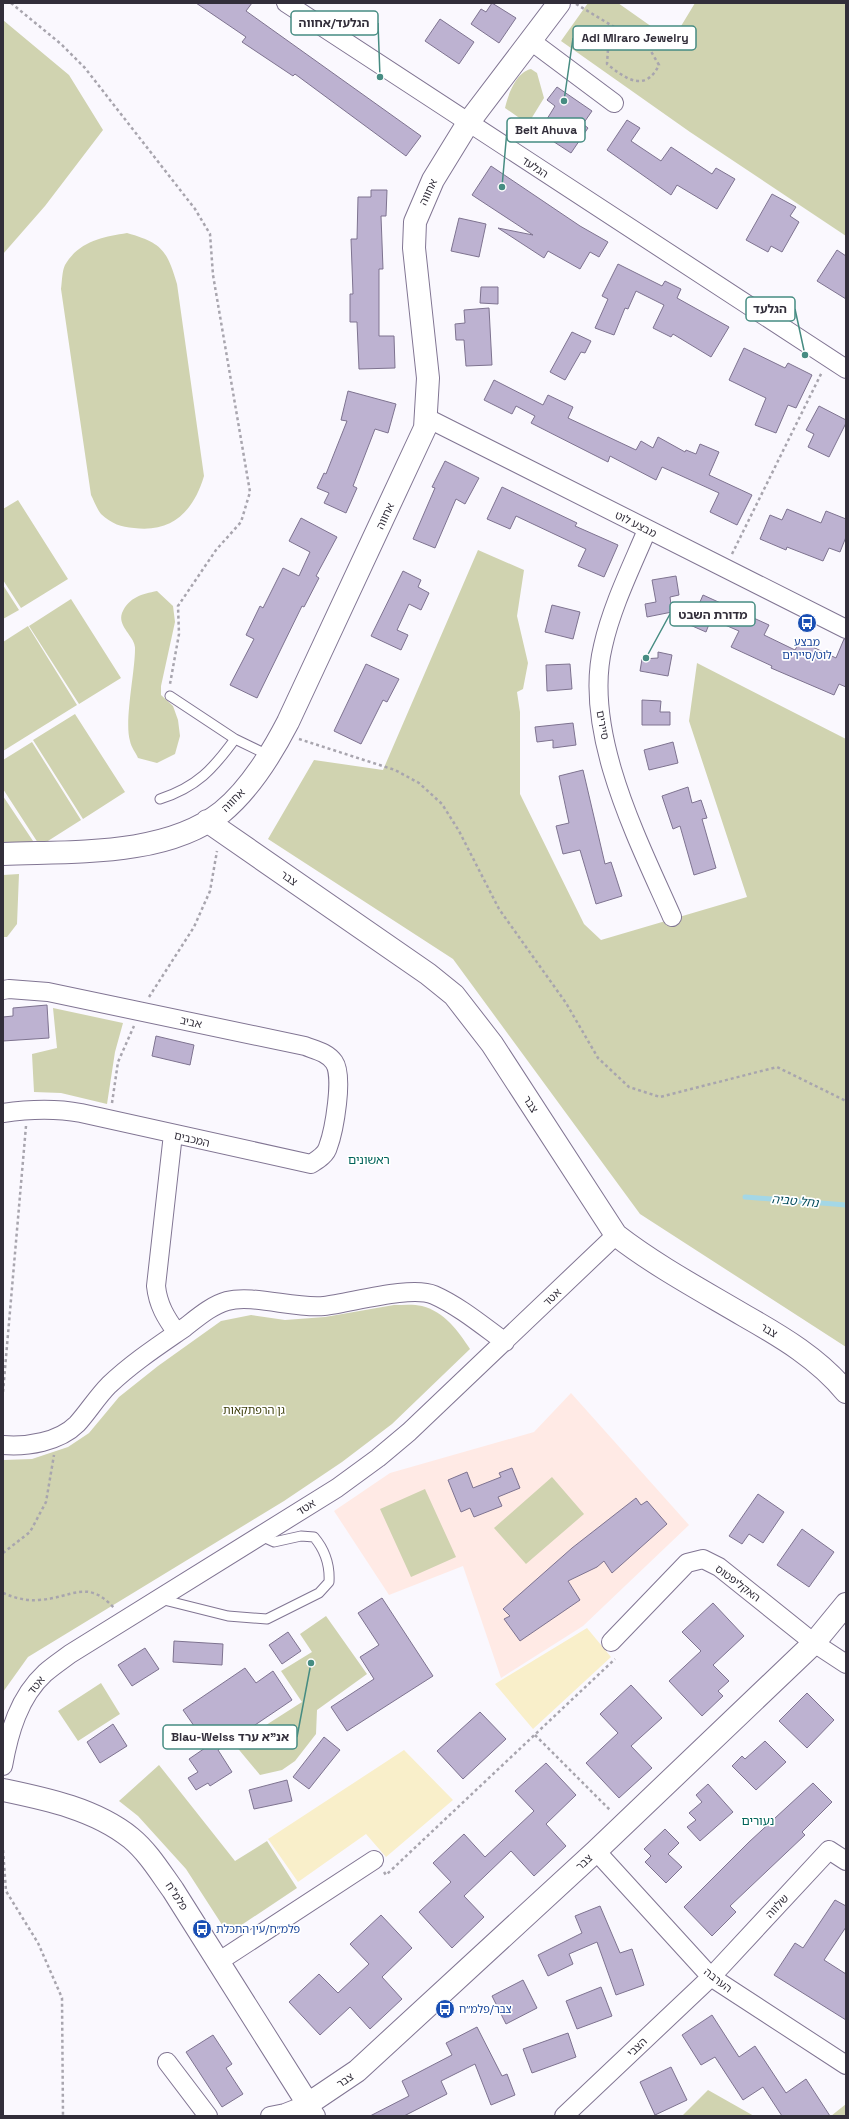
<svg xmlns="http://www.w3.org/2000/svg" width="849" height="2119" font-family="'Space Grotesk','Noto Sans Hebrew',sans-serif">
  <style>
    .education { fill: #ffeae5 }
    .green { fill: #d0d3b0 }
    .sand { fill: #f9efca }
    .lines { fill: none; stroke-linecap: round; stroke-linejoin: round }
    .stream { stroke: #a4d7e6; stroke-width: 5 }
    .building { fill: #bdb2d1; stroke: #7e7390 }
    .service-casing { stroke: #817593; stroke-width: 11 }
    .minor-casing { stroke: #817593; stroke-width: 20 }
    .tertiary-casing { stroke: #817593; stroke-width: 24 }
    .path { stroke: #a8a5ae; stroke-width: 2.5; stroke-dasharray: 3 3; stroke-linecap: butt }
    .service { stroke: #fff; stroke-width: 9 }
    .minor { stroke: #fff; stroke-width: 18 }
    .tertiary { stroke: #fff; stroke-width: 22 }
    .labels { text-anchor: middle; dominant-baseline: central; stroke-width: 3.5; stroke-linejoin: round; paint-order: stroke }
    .street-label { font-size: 11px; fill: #322e3a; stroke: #fff }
    .transit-label { font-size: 11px; fill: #164399; stroke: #fff; text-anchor: start }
    .park-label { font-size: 11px; fill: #393a06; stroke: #fff }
    .neighbourhood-label { font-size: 12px; fill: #00635a; stroke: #fff }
    .water-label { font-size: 12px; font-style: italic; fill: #004b5b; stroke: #fff }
    .leader { fill: none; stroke: #468c82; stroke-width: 1.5 }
    .callout-dot { fill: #468c82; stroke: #fff; stroke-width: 1.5 }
    .callout { fill: #fff; stroke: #468c82; stroke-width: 1.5 }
    .callout-label { font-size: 12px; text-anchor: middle; font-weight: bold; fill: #322e3a }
  </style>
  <rect width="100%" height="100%" fill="#faf8fe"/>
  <path class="education" d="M571,1393L689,1525L583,1626L501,1678L463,1566L389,1595L334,1511L390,1473L534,1432Z"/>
  <path class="green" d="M588,3H618L672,41L695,3H846V236L690,132L561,41Z
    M3,20L69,75L103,130L45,206L3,254Z
    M531,69L537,73L544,98L528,124L505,108C508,95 516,72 531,69Z
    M127,233C162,243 167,250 177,284L204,476C194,510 173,533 134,528C121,527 112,524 101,514C97,509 94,501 91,495L61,289C62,282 62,271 65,265C79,241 103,237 127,233Z
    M18,500L68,579L21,608L3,580V509Z
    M478,550L524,570L517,616L528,663L523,689L517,692L520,712V794L584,924L601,940L747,897L689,721L697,663L846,739V1347L640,1214L453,959L268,839L314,760L383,770Z
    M3,585L19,610L3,619Z
    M157,591L173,606L175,622L161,686V695L173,706L178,720L180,736L175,754L157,763L138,758C136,753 131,747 130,741C124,722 135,672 135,649C136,637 117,627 122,613C129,597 142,594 157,591Z
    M71,599L121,678L79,704L29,626Z
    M28,626L77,705L3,751V642Z
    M75,714L125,792L83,819L33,740Z
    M32,742L81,820L40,846L3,789V760Z
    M3,796L37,847L3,843Z
    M19,874L17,924L7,937H3V875Z
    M53,1008L123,1023L115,1052L107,1104L61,1093L34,1092L32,1054L57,1048Z
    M394,1305C403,1305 414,1304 422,1306C445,1312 458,1331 470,1349L392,1424L342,1462L284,1501L28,1657L3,1692V1460L32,1459L68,1447L89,1433L119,1397L158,1366L221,1321L251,1315L285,1320L325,1317Z
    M552,1477L584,1514L526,1564L494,1528Z
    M425,1489L456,1557L411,1577L380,1509Z
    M326,1616L367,1674L317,1710L316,1734L295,1761L282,1770L260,1775L235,1745L302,1702L281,1671L312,1652L300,1634Z
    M101,1683L120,1714L78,1741L58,1711Z
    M159,1765L235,1861L267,1841L297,1888L228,1934L186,1869L138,1816L119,1801Z
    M708,2090L754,2116H682Z
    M846,2104V2116H831Z"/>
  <path class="sand" d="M587,1628L611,1657L533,1729L495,1684Z
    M404,1750L453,1800L386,1857L366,1834L298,1882L268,1839Z"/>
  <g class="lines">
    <path class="stream" d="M745,1197L846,1205"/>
  </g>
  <path class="building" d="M196,3H252L246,11L421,136L406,156L295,74L293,76L242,42L246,37Z
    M492,3L516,18L499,43L471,24L481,9L486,12Z
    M440,19L474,42L459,64L425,41Z
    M557,87L592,111L583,124L588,128L571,153L545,136L554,123L547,119L555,106L547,100Z
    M627,120L640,128L631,141L661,161L671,147L712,174L716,168L735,179L717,209L677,185L671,195L607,150Z
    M491,166L580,226L608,242L599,257L590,252L580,269L548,251L544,258L498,228L533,235L472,195Z
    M371,190H387L386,216H381L383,269H379V336H394L395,368L359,369L357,322H350V294H353L351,239H357L358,197H371Z
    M772,194L796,207L790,216L799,222L782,252L771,246L768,252L746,240Z
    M459,218L486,224L479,257L451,251Z
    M837,250L846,256V299L817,281Z
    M618,264L662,286L665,281L681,289L677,298L729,327L711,357L673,334L671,337L653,328L664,305L636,291L628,309L625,308L614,335L595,328L608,299L602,296Z
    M481,287H498V304L480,303Z
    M489,308L492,365L466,366L464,340H456L455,324L465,323L464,310Z
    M572,332L591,341L585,353L581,352L565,380L550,372Z
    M744,348L785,368L788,363L812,375L796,408L788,405L776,433L755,425L766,398L729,380Z
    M494,380L543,405L548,395L573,407L568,418L636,450L641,441L653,448L658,437L685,452L686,450L696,454L700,444L719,452L709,475L752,495L737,525L710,512L719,493L662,467L656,480L610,456L608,462L531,423L535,416L516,406L512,414L484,400Z
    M348,391L396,404L388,433L375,429L353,486L357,488L346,513L324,503L329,493L317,488L324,473L326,474L347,421L341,420Z
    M819,406L846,420V423L829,457L808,447L814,434L806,430Z
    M445,461L479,478L465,504L456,499L435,548L413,539L435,488L432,487Z
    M502,487L577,523L575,526L618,545L604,577L578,566L586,549L516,516L510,529L487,519Z
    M787,509L821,523L826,511L846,519V537L840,552L829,548L823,561L787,547L786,550L760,539L770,515L782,520Z
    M301,518L337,537L316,576L319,578L304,607L302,606L257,698L230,685L254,639L246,635L260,606L263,608L283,568L299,576L310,552L289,541Z
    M403,571L421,580L418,587L429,593L421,610L409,604L397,630L408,635L401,650L371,636Z
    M676,576L679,595L670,597L672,612L647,617L645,604L656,602L652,580Z
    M703,595L769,625L764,635L795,650L800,641L836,658L844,639H846V687L839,684L834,695L771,668L772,666L731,647L739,631L711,619L706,632L690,625Z
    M552,605L580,612L573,639L545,632Z
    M658,652L672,655L668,676L640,671L642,659L658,658Z
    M366,664L399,679L387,702L383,700L361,744L334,731Z
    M570,664L572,689L547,691L546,665Z
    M642,700L661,701L660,712H670V725H642Z
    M573,723L576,745L553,748V740L537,742L535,727Z
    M673,742L678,763L649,770L644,750Z
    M583,770L605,864L611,862L622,896L596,904L580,850L563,854L556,826L569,823L559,776Z
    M688,787L692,803L701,800L707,818L702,819L716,868L694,875L680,826L673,829L662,796Z
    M47,1005L49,1038L3,1041V1017L13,1016V1008Z
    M156,1036L194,1045L190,1065L152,1056Z
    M512,1468L520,1488L498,1497L502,1506L474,1517L470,1508L461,1512L448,1480L467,1472L473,1488L501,1477L499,1473Z
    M758,1494L784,1512L763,1543L749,1534L742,1544L729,1536Z
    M636,1498L641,1505L647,1501L667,1524L612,1573L604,1561L597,1567L568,1581L580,1600L520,1641L504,1619L510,1616L503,1609L572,1548Z
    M802,1529L834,1552L809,1587L777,1565Z
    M382,1598L433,1676L347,1731L331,1707L374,1679L360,1657L379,1645L358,1613Z
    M713,1603L744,1636L713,1665L729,1681L718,1691L723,1696L702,1716L669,1681L701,1651L682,1632Z
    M288,1632L301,1651L282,1664L269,1645Z
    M174,1641L223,1644L222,1665L173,1662Z
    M145,1648L159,1669L132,1686L118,1665Z
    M245,1668L256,1683L273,1671L292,1700L218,1750L232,1772L210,1786L208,1783L196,1790L188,1778L198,1772L189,1759L208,1746L183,1710Z
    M631,1685L662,1718L631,1746L652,1768L619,1798L586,1763L618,1733L600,1714Z
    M807,1693L834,1720L807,1748L779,1721Z
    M480,1712L506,1739L463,1779L437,1751Z
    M113,1724L127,1746L100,1763L87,1742Z
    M324,1737L340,1750L309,1789L293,1777Z
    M765,1741L786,1762L756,1790L732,1766L742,1756L745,1759Z
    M546,1763L576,1795L546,1824L566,1846L534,1876L511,1851L464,1896L484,1917L452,1948L419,1912L451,1882L433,1863L464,1834L485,1857L534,1811L515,1791Z
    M287,1780L292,1801L254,1809L249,1790Z
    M813,1783L832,1802L802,1832L805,1835L730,1906L736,1912L712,1936L684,1907L749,1842Z
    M708,1784L733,1812L700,1841L687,1827L696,1820L689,1813L702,1802L696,1795Z
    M665,1829L679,1843L668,1854L682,1867L666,1883L645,1862L651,1856L644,1849Z
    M835,1900L846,1906V1927L824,1960L846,1974V2020L774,1975L795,1943L803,1948Z
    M600,1906L620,1953L632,1949L644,1985L616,1995L597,1942L569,1954L573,1964L548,1976L538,1955L582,1933L575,1916Z
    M381,1915L412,1948L382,1977L402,1999L370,2029L350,2007L320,2035L289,2002L319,1974L338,1993L369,1964L350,1944Z
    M523,1980L537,2008L506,2024L492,1996Z
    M601,1987L612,2016L577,2029L566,2001Z
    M712,2015L739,2057L755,2046L786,2093L806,2079L830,2116H782L763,2087L743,2100L715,2057L701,2065L682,2035Z
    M477,2027L502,2076L507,2074L515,2095L491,2105L475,2064L441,2081L447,2094L404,2116H370L409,2096L402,2081L452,2055L446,2043Z
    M568,2033L576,2057L532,2073L523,2049Z
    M213,2035L232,2064L226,2068L243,2094L222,2107L186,2052Z
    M671,2067L687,2100L655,2115L640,2082Z"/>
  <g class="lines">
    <g class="service-casing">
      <path id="service" d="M170,696L235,739L270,756
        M160,799C197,787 213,769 235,739
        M160,1599L228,1616L267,1619L319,1593L329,1582C330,1565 325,1550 314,1537L301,1536L274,1542L261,1536"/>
    </g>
    <g class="minor-casing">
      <path id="minor" d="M286,3L846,369
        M531,41L614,103
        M427,418L846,629
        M647,530C631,568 612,606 603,646C582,732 638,840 672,917
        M3,990L9,989L48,992L305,1046C315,1050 327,1052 334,1062C344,1076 334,1131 328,1147C326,1155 317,1160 311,1164L81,1113C54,1108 30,1109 3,1113
        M173,1134L156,1286C158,1305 166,1318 177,1333
        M3,1445C27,1447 59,1442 77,1424C88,1412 97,1397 109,1385C132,1363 158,1346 184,1328C197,1318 212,1305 227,1301C253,1294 295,1309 324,1306C351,1303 411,1285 434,1295C459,1306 483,1326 505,1342
        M611,1642L687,1563L703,1559L719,1567L814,1643L846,1664
        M3,1766C9,1732 19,1697 45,1673C53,1666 62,1660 70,1654L337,1488L378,1458L409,1432L616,1235
        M596,1851L711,1977L846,2065
        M218,1962L374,1860
        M167,2062L208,2116
        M270,2116L285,2113L308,2104L316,2116
        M564,2116L711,1977L829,1850L846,1861"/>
    </g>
    <g class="tertiary-casing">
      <path id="tertiary" d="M207,821L428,974L454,995L492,1044L616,1235C656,1266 701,1290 745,1316C782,1337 819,1359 846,1392
        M3,854C72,851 165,857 222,812C250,789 272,753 288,722L425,428L428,378L414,248L415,222L433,180L468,123L559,3
        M3,1790C46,1799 95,1809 131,1838C148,1852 160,1872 173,1890L308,2104L357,2071L596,1851L814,1643L846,1604"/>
    </g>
    <path class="path" d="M11,3L61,44L85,68L195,209L210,234L213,275L250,492L241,522L216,550L178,606L179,634L170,684
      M576,4L649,48L659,65C645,93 626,79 607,64L608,49L618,31
      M732,554L822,372
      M299,739L395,770L419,783L442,804L459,831L499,909L566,1003L598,1058L629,1087L660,1097L777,1067L846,1101
      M149,997L194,927L210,891L217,851
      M112,1103L118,1062L134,1026
      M3,1392L26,1126
      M3,1553L30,1532L46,1502L54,1455
      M3,1593C15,1598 26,1601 39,1600C72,1598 87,1578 114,1608
      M535,1735L611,1811
      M3,1850L6,1891L38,1943L62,1998L63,2116
      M384,1872L386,1875L615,1659"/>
    <use href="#service" class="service"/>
    <use href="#minor" class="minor"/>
    <use href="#tertiary" class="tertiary"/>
  </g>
  <defs>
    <g id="bus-disc" transform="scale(1)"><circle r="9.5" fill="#1a4fb4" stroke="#fff"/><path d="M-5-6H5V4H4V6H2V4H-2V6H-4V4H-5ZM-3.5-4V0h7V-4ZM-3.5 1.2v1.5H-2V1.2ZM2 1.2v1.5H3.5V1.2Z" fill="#fff"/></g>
  </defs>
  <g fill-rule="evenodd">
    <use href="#bus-disc" x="807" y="623"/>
    <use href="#bus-disc" x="202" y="1929"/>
    <use href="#bus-disc" x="445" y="2009"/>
  </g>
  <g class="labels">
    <g class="street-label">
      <text transform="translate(535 167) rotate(33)">הגלעד</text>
      <text transform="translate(428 192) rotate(-65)">אחווה</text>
      <text transform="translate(385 516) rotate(-65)">אחווה</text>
      <text transform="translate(636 524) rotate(27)">מבצע לוט</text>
      <text transform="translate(603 725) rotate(80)">סיירים</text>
      <text transform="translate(233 800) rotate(-45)">אחווה</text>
      <text transform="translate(289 878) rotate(35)">צבר</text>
      <text transform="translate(191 1022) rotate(12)">אביב</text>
      <text transform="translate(531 1104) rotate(57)">צבר</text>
      <text transform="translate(192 1139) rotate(13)">המכבים</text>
      <text transform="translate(552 1297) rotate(-44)">אטד</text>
      <text transform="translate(769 1330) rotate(31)">צבר</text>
      <text transform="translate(306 1507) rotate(-32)">אטד</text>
      <text transform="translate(738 1583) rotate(37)">האקליפטוס</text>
      <text transform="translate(36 1685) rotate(-52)">אטד</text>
      <text transform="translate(584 1862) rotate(-43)">צבר</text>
      <text transform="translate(177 1896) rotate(57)">פלמ"ח</text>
      <text transform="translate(777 1906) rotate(-47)">שלווה</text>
      <text transform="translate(718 1980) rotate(38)">הערבה</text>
      <text transform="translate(637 2047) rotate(-43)">הצבי</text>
      <text transform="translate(345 2080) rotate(-35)">צבר</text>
    </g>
    <g class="transit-label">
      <text x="807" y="642" text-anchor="middle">מבצע<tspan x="807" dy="13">לוט/סיירים</tspan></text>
      <text x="216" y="1929">פלמ״ח/עין התכלת</text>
      <text x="459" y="2009">צבר/פלמ״ח</text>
    </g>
    <g class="park-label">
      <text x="254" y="1410">גן הרפתקאות</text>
    </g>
    <g class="neighbourhood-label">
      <text x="369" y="1160">ראשונים</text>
      <text x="758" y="1821">נעורים</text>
    </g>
    <g class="water-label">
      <text transform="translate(795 1201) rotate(5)">נחל טביה</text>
    </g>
  </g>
  <path class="leader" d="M380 77L378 23M564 101L573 38M502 187L507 130M805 355L795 309M646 658L670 614M311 1663L297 1737"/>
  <g class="callout-dot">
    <circle cx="380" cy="77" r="4"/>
    <circle cx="564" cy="101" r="4"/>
    <circle cx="502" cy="187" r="4"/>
    <circle cx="805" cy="355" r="4"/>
    <circle cx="646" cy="658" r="4"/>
    <circle cx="311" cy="1663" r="4"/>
  </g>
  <g class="callout">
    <rect x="291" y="11" width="87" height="24" rx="4"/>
    <rect x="573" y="26" width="123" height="24" rx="4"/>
    <rect x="507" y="118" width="78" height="24" rx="4"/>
    <rect x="746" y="297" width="49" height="24" rx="4"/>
    <rect x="670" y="602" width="85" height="24" rx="4"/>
    <rect x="163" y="1725" width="134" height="24" rx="4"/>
  </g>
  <g class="callout-label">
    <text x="334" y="27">הגלעד/אחווה</text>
    <text x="635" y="42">Adi Miraro Jewelry</text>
    <text x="546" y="134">Beit Ahuva</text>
    <text x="770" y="313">הגלעד</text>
    <text x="713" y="619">מדורת השבט</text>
    <text x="230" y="1741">Blau-Weiss אנ"א ערד</text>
  </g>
  <rect width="849" height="2119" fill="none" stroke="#322e3a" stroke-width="8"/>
</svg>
